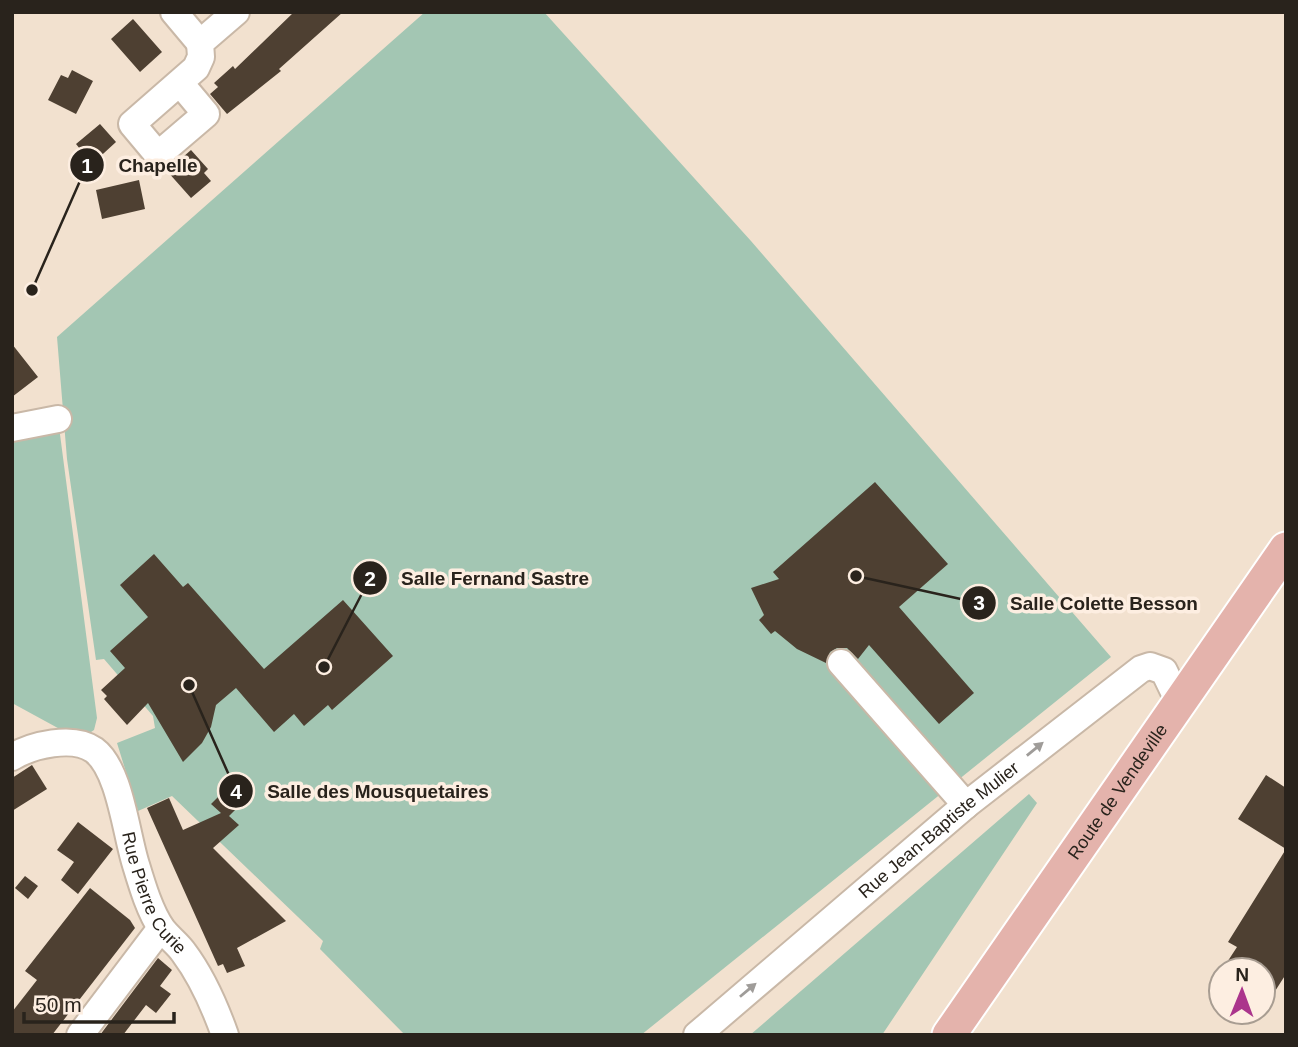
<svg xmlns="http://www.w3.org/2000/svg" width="1298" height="1047" font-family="Arial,sans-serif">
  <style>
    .green { fill: #a3c6b3 }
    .building { fill: #4e4032 }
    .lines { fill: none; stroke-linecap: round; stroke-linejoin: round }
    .minor-casing { stroke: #c9b8a7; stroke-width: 30 }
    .major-casing { stroke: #fff; stroke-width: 37 }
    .minor { stroke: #fff; stroke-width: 26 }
    .major { stroke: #e4b3ac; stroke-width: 33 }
    .oneway { fill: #9f9c99 }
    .labels { text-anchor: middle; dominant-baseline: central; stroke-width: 7; stroke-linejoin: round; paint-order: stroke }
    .street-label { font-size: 18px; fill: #29231c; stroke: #fdeee1 }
    .leader { fill: none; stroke: #29231c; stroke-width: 2.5 }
    .callout-dot { fill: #29231c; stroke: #fdeee1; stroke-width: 2.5 }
    .mark-label { font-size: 21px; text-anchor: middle; font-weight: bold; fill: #fff }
    .callout-label { font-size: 19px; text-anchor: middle; font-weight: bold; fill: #29231c; stroke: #fdeee1; stroke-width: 7; stroke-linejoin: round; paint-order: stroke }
  </style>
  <rect width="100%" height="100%" fill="#f2e1cf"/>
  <path class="green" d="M425,12H544L751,241L1111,657L641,1035H405L320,949L323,941L172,796L138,811L117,743L155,728L153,716L104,659L96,660L67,459L57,337Z
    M58,419L97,718L94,730L82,738L67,733L12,703V428Z
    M1029,794L1037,803L882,1035H750Z"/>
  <path class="building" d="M294,12H343L279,69L281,71L227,114L210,94L218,87L214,83L233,66L235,69Z
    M133,19L162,52L140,72L111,39Z
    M72,70L93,81L76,114L48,100L61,75L68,78Z
    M100,124L116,142L92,164L76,144Z
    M191,150L208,169L204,173L211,181L191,198L167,171Z
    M139,180L145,209L102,219L96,190Z
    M12,344L38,377L12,397Z
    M875,482L948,564L899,607L974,693L939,724L869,645L858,659L847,648H837L830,652L826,663L797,649L775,631L771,634L759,620L764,615L751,588L779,579L773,572Z
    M154,554L183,587L188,583L264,669L343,600L393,656L332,710L328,705L304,726L294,714L274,732L236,688L216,705L211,727L202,743L183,762L148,703L127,725L104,699L107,696L101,690L125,668L110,651L148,617L120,585Z
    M32,765L47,789L12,811V778Z
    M1266,775L1286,788V849L1238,819Z
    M224,791L240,805L229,816L239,825L213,848L286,921L237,948L245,966L227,973L223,964L218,966L147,808L169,798L183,830L221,813L211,804Z
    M78,822L113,849L78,894L61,880L74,862L57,850Z
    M1286,849V974L1263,1010V970H1222L1237,947L1228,942Z
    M25,876L38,886L28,899L15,888Z
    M90,888L130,920L135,928L52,1035H12V1012L37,980L25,971Z
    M158,958L172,970L160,986L171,994L156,1013L146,1005L123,1035H100Z"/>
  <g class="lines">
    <g class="minor-casing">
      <g id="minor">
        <path d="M174,12L200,43"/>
        <path d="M180,83L206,114L158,155L132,124L196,68L201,57L200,43L236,12"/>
        <path d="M12,428L58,419"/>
        <path d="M841,663L966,805"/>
        <path id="s1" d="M12,757C32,745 73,735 94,750C120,769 126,834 136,865C142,885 150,912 162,929C169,938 178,944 184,953C202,977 215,1007 225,1035"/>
        <path d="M80,1035L161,928"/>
        <path id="s2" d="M697,1035L966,805L1141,669L1150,666L1164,671L1179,702"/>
      </g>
    </g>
    <g class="major-casing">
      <g id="major">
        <path id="s3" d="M949,1035L1286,549"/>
      </g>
    </g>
    <use href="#minor" class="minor"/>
    <use href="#major" class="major"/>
  </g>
  <defs><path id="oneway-solid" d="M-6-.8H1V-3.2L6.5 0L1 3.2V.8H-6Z" transform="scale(1.75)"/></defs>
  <g class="oneway">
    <use href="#oneway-solid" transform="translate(1035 749) rotate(-39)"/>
    <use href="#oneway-solid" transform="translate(748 990) rotate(-40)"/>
  </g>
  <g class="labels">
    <g class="street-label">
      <text stroke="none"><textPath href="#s3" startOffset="296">Route de Vendeville</textPath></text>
      <text stroke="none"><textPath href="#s2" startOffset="317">Rue Jean-Baptiste Mulier</textPath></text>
      <text stroke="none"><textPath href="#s1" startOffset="243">Rue Pierre Curie</textPath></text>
    </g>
  </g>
  <path class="leader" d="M32 290L87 165M324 667L370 578M856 576L979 603M189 685L236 791"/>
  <g class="callout-dot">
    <circle cx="32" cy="290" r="7"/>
    <circle cx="324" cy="667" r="7"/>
    <circle cx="856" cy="576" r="7"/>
    <circle cx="189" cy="685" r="7"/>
    <circle cx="87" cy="165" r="18"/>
    <circle cx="370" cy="578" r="18"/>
    <circle cx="979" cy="603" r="18"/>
    <circle cx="236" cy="791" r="18"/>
  </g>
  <g class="mark-label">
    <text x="87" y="173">1</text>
    <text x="370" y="586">2</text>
    <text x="979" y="610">3</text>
    <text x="236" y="799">4</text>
  </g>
  <g class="callout-label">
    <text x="158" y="172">Chapelle</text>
    <text x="495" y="585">Salle Fernand Sastre</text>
    <text x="1104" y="610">Salle Colette Besson</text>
    <text x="378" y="798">Salle des Mousquetaires</text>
  </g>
  <rect width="1298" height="1047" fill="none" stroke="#29231c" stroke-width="28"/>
  <g transform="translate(1242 991) rotate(1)"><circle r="33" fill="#fdeee1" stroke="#a89d92" stroke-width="2"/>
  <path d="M0-5L12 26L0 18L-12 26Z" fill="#ab358c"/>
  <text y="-10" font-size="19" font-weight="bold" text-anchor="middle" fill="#29231c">N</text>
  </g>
  <path d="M24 1012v10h150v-10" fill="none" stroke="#29231c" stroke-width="3.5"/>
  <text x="35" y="1012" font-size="21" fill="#29231c" stroke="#fdeee1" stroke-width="5" paint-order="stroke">50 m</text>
</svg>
